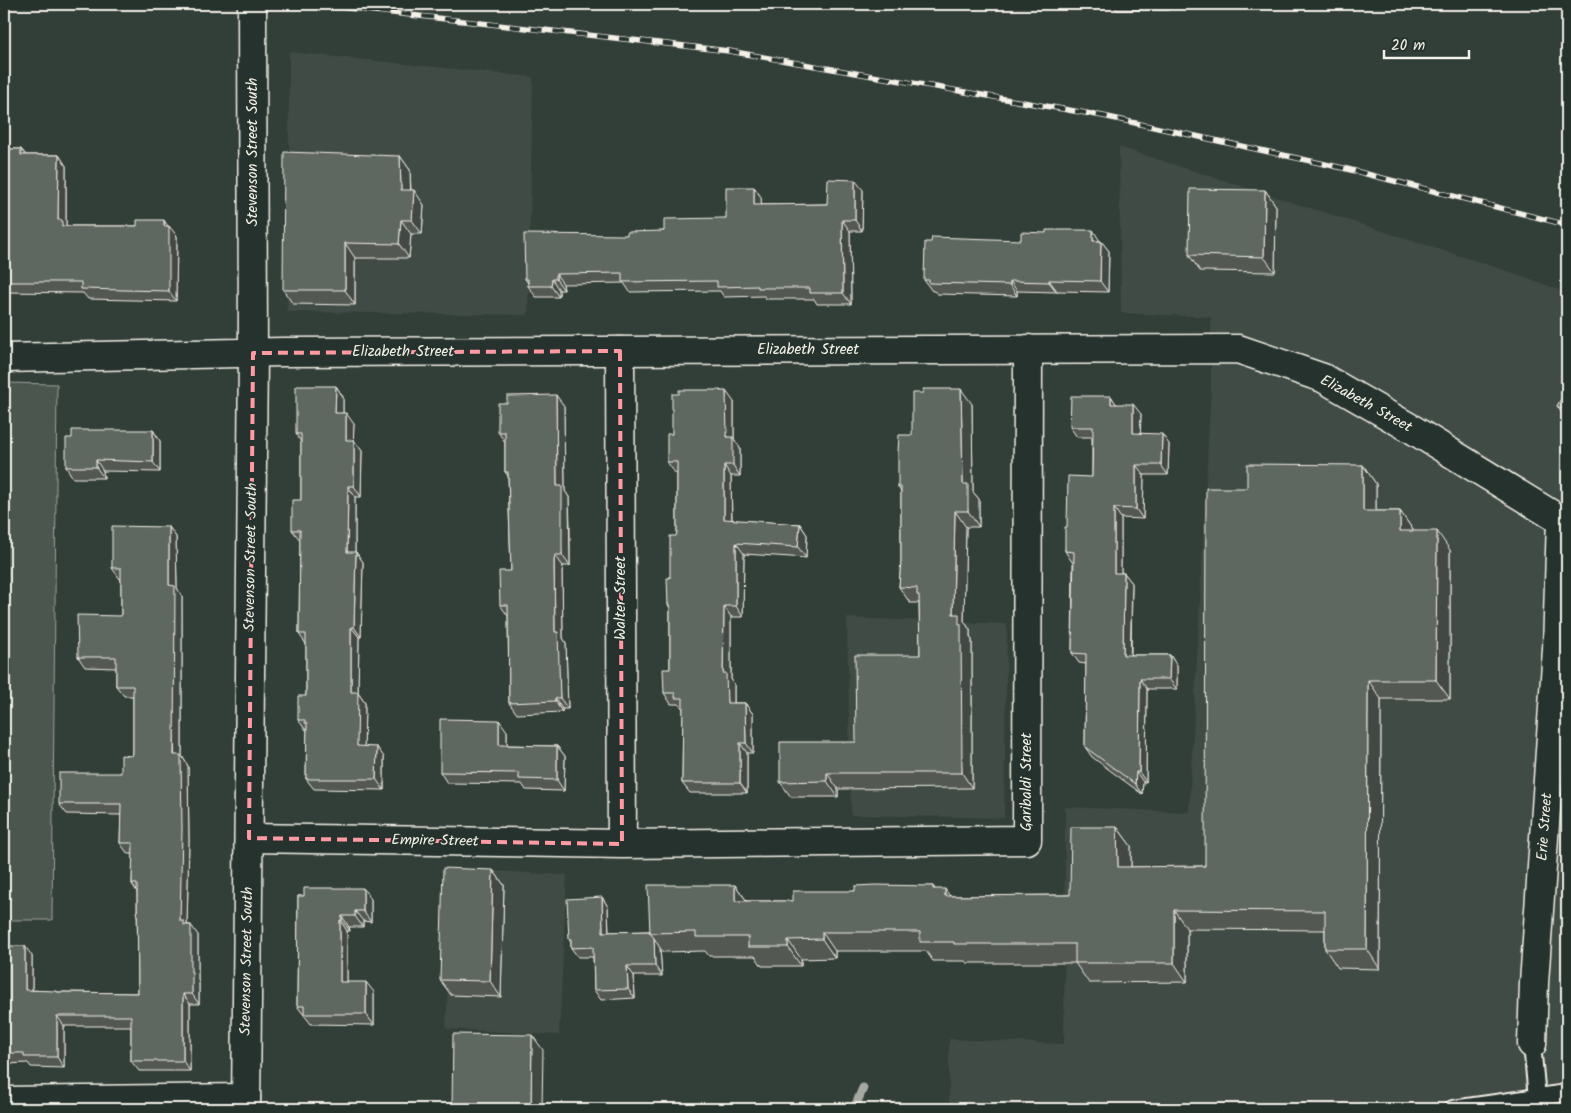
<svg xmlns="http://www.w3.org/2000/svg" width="1571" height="1113" font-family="Kalam,sans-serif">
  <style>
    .built { fill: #404b44 }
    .green { fill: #4c564f; stroke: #a0a49c }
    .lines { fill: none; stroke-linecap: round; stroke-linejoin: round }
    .stream { stroke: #a6a9a1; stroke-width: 9 }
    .service-casing { stroke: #f4f1e8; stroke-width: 20 }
    .minor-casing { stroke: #f4f1e8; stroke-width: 31 }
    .tertiary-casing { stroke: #f4f1e8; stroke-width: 31 }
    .secondary-casing { stroke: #f4f1e8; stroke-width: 31 }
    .service { stroke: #26332d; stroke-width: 16 }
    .minor { stroke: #26332d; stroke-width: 28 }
    .tertiary { stroke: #26332d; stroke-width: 28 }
    .secondary { stroke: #26332d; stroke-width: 28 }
    .rail-casing { stroke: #f4f1e8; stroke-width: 5.5 }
    .rail { stroke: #26332d; stroke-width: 4; stroke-dasharray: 11; stroke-linecap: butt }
    .wall { fill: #525953; stroke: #f4f1e8 }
    .shaded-wall { fill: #424944; stroke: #f4f1e8 }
    .building { fill: #5f6861; stroke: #f4f1e8 }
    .marked { fill: none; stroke: #ff9aa2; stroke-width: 4; stroke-dasharray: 10 6; stroke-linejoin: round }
    .labels { text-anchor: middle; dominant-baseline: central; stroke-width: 4; stroke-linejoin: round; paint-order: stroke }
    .street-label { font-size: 15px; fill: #f4f1e8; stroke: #26332d }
  </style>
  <rect width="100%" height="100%" fill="#323e38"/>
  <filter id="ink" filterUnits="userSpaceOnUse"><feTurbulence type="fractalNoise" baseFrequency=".02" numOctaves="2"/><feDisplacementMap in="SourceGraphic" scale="10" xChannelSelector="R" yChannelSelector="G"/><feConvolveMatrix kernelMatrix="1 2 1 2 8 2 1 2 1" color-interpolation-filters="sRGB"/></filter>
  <g filter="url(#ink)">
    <path class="built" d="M289,52L533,77L528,315L287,312L289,154Z
      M1119,147L1523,276L1567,293V1109H949V1039L1064,1044L1065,807L1189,812L1211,386V317L1121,313Z
      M847,618L1007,624L1004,818L851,815Z
      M453,869L567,875L559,1035L446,1029Z"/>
    <path class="green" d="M6,383L57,384L52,920H4V537Z"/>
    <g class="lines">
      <path class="stream" d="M854,1109L863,1088"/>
      <g class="service-casing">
        <path id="service" d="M1532,1044L1538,1109
          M1453,1109L1567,1093"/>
      </g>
      <g class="minor-casing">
        <path id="minor" d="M620,351L622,844
          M249,838L622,844L1027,840L1028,349
          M1532,1044L1534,983L1557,649L1561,520
          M4,1101L246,1098"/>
      </g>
      <g class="tertiary-casing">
        <path id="tertiary" d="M246,1109L253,353"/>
      </g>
      <g class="secondary-casing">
        <path id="secondary" d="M252,4L253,353
          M4,358L282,352L1238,349L1323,378L1412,429L1567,524"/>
      </g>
      <use href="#service" class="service"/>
      <use href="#minor" class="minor"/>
      <use href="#tertiary" class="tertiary"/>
      <use href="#secondary" class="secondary"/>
      <g class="rail-casing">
        <path id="rail" d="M313,4L729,51L1103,116L1343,168L1567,225"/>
      </g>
      <use href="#rail" class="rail"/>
    </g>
    <path class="wall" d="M1112,4H1169V10H1117Z
      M4,149H21L26,155H59L66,166V226H168L177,236L176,301L88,299L83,293L4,292V303Z
      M400,156L410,170L411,190L424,205L422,234H411L409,258H355V305L293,304L283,290Z
      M754,187L761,197V205L827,204L863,190L862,231H850L851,304H817L814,299H766L764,296L724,297L720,291L630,292L624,283L563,284L564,290H559V297H536L528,286V283L525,279L627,235L664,231L726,218Z
      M1265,190L1276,206L1275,272L1200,271L1189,255Z
      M1100,241H1101L1109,251L1108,292L1057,291V292L1017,291V296L937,294L934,291H932L924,280Z
      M336,386L343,397V413L354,424L353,440L362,451L361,497H355V552L363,562L361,637H359L358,693L365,703L364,747L384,757V790L314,789L306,779L307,730H306L298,720L306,696V644L299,634L300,540L292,530L301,500V442L296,434Z
      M1567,389V420L1557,406Z
      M720,390L734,402V439L740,448V476H731L732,520L800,524L807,535L806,558L744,554L743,617H731V679L734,684V703H745L753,714V753H747V793H690L682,783L683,709L679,704H671L664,693L670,669V608L668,605L670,578L677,532V473H675L667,462L679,394Z
      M1111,396L1116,404L1141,414L1140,434L1169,444L1168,475H1144L1143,519L1121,518V573H1124L1132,583L1131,655H1170L1177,666V689H1147L1146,782H1143L1142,794L1092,757L1085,747L1086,664L1079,663L1072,653L1073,562H1072L1065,551L1067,527L1092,477V437H1077L1070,427Z
      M972,404L973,492L979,499V527H966L964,621L970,630V637L972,640V788L838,789V797H791L780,782L856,742L920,655L919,603H910L899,587L901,561V492L898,487L912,435Z
      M564,406L565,491L569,497L570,526V566H563L562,572L563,638L566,643L568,709H562V712L517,714L509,703L508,616L500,605L511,571L508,476L505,472V442L498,432Z
      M153,430L160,441V472L103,471L104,478H73L66,467L72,438Z
      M1363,465L1376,484V511H1400L1413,530V531L1450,550V699H1381L1380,969L1338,968L1325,949V930L1187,929V982L1089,983L1075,963H967L965,961H933L926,951H835V958L801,959V966H762L755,956H709L705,951L663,952L660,948L662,976H634L635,998L601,1000L594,990L593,957H578L571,948V943L569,939L602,897L608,907L609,932L650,931L735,885L747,901H793L855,891L933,886L935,889L949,896L1070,895L1117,827L1131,846V867L1205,866L1247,488Z
      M169,527L176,537L177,588L182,596V756L188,766L189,841L187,925L198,935V980L199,983V1004H190V1071H139L131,1061V1026H64V1068L31,1067L28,1063L4,1064V946L32,956V990L58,992L138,993L137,892L132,884L133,854H128L120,843L121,815L67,814L59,804L121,773L133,753V696H124L116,686V668L85,667L78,657L121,616V579H120L112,568Z
      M507,731V745L557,746L565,756L564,791L526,790L522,784L447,783L440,772Z
      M493,870L504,885L501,997L451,995L440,980Z
      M298,896L371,899V922L363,921V927H349L350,931H347V982L374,992V1025L311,1024L297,1006Z"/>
    <path class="shaded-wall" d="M1165,4H1169V10Z
      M21,149L29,160L21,155Z
      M59,155L66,166V225L70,231V236L58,220Z
      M400,156L410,170L411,205L401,190Z
      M855,180L863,190L862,231L855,220Z
      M754,187L761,197L762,215L754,205Z
      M414,190L424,205L422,234L412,220Z
      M1265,190L1276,206L1275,272L1264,257Z
      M164,220L169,228V226L177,236L176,301L169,291Z
      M401,220L411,234L409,258L399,244Z
      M842,220L850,231L851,304L843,293Z
      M1093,230L1100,241H1093Z
      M1101,241L1109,251L1108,292L1100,281Z
      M345,243L355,258V305L345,290Z
      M556,274L563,284L564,290L556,279Z
      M552,279L559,290V297L551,286Z
      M1049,280L1057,291V292L1049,282Z
      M1010,281L1017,291V296L1010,285Z
      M336,386L343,397V423L335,413Z
      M961,389L972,404L973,492L979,499V527L968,511L963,484Z
      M720,390L726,398V391L734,402V439L740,448V476L733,465L727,437Z
      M556,395L564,406L565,491L569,497L570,566L562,555L557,486Z
      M1111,396L1118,407L1111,404Z
      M1133,404L1141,414L1140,444L1133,433Z
      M346,413L354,424L353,451L346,440Z
      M153,430L160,441V472L153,462Z
      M1162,434L1169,444L1168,475L1161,465Z
      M354,440L362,451L361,497L354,486Z
      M96,460L103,471L104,478L96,467Z
      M724,465L731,476L732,530L724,519Z
      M1136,465L1144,475L1143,519L1136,509Z
      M1363,465L1376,484V530L1363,511Z
      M348,486L355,497V562L347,552Z
      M1114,508L1121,518V583L1114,573Z
      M955,511L966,527L964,621L970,630V637L972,640V788L962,773L953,614Z
      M1400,511L1413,530L1414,550L1400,531Z
      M800,524L807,535L806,558L798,547Z
      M169,527L176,537L177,588L182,596V756L188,766L189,841L187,925H191L198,935V980L199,983V1004L192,994L191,972L180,921L169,585Z
      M1437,531L1450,550V699L1436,680Z
      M736,543L744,554L743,617L736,606Z
      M356,552L363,562L361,637L354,627Z
      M555,555L563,566L562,572L563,638L566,643L568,709L560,698L555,632L554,561Z
      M1124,573L1132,583L1130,665L1123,655Z
      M724,606L731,617V679L734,684V714L727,703L723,673Z
      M351,627L359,637L358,693L365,703L364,757L357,746L351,692Z
      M1170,655L1177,666V689L1169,679Z
      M1140,679L1147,689L1146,782L1139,772Z
      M1368,680L1381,699L1380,969L1367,949Z
      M555,698L562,709V712L555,701Z
      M745,703L753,714V753L746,743Z
      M499,720L507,731V756L499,745Z
      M740,743L747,753V793L740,783Z
      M557,746L565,756L564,791L557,780Z
      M377,747L384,757V790L376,779Z
      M1136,772L1143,782L1142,794L1135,784Z
      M827,773L838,789V797L827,781Z
      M1117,827L1131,846V886L1118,867Z
      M493,870L504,885L501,997L490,981Z
      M735,885L749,904L735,901Z
      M363,888L371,899V922L363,911Z
      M945,889L958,908L945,896Z
      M602,897L608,907L609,941L603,932Z
      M1174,910L1187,929V982L1174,963Z
      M355,911L363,921V927L355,916Z
      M342,916L349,927L350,931L342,920Z
      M340,920L347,931V992L340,982Z
      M822,932L835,951V958L822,939Z
      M654,938L660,948L662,976L655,966Z
      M788,940L801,959V966L788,947Z
      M25,946L32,956V1001L25,990Z
      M627,966L634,976L635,998L628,989Z
      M366,982L374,992V1025L366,1014Z
      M183,994L190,1004V1071L183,1061Z
      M57,1016L64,1026V1068L57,1057Z
      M532,1035L543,1050L542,1109H531Z"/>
    <path class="building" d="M4,149H21V155H59L58,220H62V226H137V220H164V226H169V291L81,289V282H4Z
      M284,152L400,156L401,190H414L412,220H401L399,244L345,243V290H283Z
      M828,179L855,180V220H842L843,293H810V288H758V286L717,287V281L622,282V273L556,274V279H552L551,286H528V279H525L524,234L627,235V232L664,231V219L726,218V187H754V205L827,204Z
      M1190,189L1265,190L1264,257L1189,255Z
      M1046,230H1093V241H1101L1100,281L1049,280V282L1010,281V285L929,283V280H924L925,242H931L932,237L1021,240V232L1046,233Z
      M296,386H336L335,413H346V440H354V486H348L347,552H356L354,627H351V692H358L357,746L377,747L376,779H306L307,723H305V720H298V696H306V634H299L300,530H292V500H301V434H296Z
      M923,389H961L963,484H968V511H955L953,614H959V624H961L962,773H827V781L780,782V742H856L855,655H920L919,595H917V588L899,587L901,561V487H898V452L899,435H912V393H923Z
      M1567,389V412L1557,406Z
      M679,390H720V391H726L727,437H733V465H724V519L800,524L798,547L736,543V606H724L723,673H726L727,703H745L746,743H740V783H682L683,698H675V693H664L663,669H670V605H668L667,578H670V536H676L677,532V462H667V434H672V394H679Z
      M556,395L557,486H562V555H555L554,561L555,632H558L560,698H555V701L509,703L508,605H500L499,571H511L508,472H505V432H498V403H507V396Z
      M1071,396H1111V404H1133V433L1162,434L1161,465H1136V509L1114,508V573H1124L1123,655H1170L1169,679H1140L1139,772H1136L1135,784L1085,747L1086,654L1072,653L1074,552L1065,551V527H1067L1068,476L1092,477L1093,427H1070Z
      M72,430H153V462L96,460V467H66V438H72Z
      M1247,464L1363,465V511H1400V531H1437L1436,680H1368L1367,949H1325V911L1174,910V963H1075V944H954V942H920V932H822V939L788,940V947H748V937H696V932L650,933L648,885H735V901H793V891H855V886L875,885L933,886V889H945V896L1070,895L1071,827H1117L1118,867L1205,866L1206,488H1247Z
      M112,526L169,527V585L175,586L174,755H181L182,830L180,921H184V925H191V972H192V994H183V1061H131V1016H57V1057H24V1053H4V946H25V990L57,991V992L138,993L137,884H132L133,843H120L121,804H59V773H121V755L132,756L133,753V686H116V657H78L77,615L121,616V568H112Z
      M440,719L499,720V745L557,746V780L519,779V773L440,772Z
      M443,868L493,870L490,981L440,980Z
      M304,888H363V911H355V916H342V920H340V982H366V1014H304V1006H297L298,896H304Z
      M602,897L603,932L650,931V933L654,938L655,966H627L628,989L594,990L593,947L571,948V939H569L567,899Z
      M453,1034L532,1035L531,1109H452Z"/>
  </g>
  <path class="marked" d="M620,351L622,844L249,838L253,353Z"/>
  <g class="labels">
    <g class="street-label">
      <text transform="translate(253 152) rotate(-90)">Stevenson Street South</text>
      <text x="808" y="350">Elizabeth Street</text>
      <text x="403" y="352">Elizabeth Street</text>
      <text transform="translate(1366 404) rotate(29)">Elizabeth Street</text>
      <text transform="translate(251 557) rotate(-89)">Stevenson Street South</text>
      <text transform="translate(621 598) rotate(-90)">Walter Street</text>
      <text transform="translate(1027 782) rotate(-90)">Garibaldi Street</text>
      <text transform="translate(1545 827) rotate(-86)">Erie Street</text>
      <text transform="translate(435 841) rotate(1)">Empire Street</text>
      <text transform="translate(247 961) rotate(-89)">Stevenson Street South</text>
    </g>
  </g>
  <rect width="1571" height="1113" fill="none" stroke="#26332d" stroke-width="20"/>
  <rect x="10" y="10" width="1551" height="1093" fill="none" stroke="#f4f1e8" stroke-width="2" filter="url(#ink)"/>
  <path d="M1384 50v8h85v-8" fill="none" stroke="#f4f1e8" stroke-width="2.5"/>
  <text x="1391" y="50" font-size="15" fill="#f4f1e8" stroke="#26332d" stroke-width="4" paint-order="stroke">20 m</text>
</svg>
